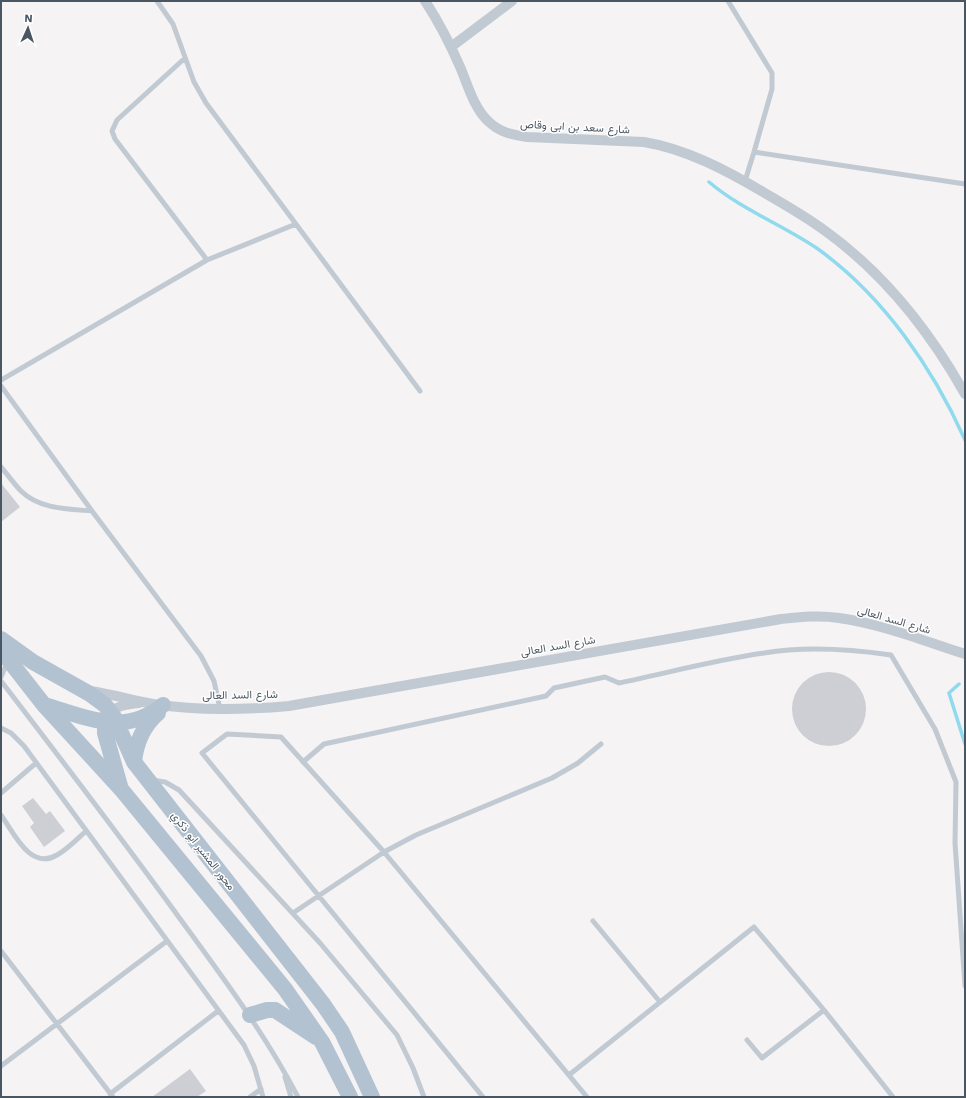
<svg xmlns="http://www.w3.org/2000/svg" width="966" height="1098" font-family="'Work Sans',Vazirmatn,sans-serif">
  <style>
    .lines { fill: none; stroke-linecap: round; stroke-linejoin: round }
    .stream { stroke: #90daee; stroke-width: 3.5 }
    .building { fill: #cdcfd5 }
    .lane { stroke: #c1cad2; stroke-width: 5 }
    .street { stroke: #c1cad2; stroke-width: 10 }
    .primary { stroke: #b3c2d1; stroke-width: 16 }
    .labels { text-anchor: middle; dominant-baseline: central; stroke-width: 3; stroke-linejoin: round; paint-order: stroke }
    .street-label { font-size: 11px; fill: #4a5661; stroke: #fff }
  </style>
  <rect width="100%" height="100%" fill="#f5f3f3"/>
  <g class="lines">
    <path class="stream" d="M709,182C742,210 783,225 818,249C883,296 933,368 965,440
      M959,684L949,693L965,744"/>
  </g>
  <path class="building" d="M1,483L20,507L1,522Z
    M792 709a37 37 0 1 1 74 0a37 37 0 1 1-74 0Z
    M33,798L46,814L50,811L65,831L44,847L30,827L34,823L22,806Z
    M190,1069L206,1091L197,1097H152Z"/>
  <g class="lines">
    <path class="lane" d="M157,1L173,24L194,82L206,103L420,391
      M728,1L772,73V89L754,152
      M185,58L117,120L112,131L115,139L207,260
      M745,181L754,152L965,184
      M1,380L207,260L296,224
      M1,386L92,511
      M1,467C8,475 14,484 21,491C39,509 68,509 92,511L201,656L214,681L220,709
      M1,677L7,663
      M1,681C61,759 120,836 178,916C221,975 264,1032 298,1097
      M1,728L11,733L24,746L244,1045L254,1066L263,1097
      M303,762L324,744L546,696L554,688L605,677L619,683C667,673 715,660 764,653C805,646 850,649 891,655L935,729L956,782L955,843L965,986
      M152,780L165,782L179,790L320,943L397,1035L413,1068L424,1097
      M1,793L36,763
      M1,815C14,833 30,871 57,855C68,849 77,839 86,831
      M293,913L384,852L416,835L552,778L578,763L601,744
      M593,921L660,1002
      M1,951L113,1097
      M747,1040L762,1058L824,1010L893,1097
      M1,1066L167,941
      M569,1075L754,927L824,1010
      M285,1077L291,1097
      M110,1094L218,1011
      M250,1097L261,1089
      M483,1097L202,753L227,734L281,737L384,852L587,1097"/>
    <path class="street" d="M425,1C439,22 451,46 461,69C468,86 474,108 488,121C499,132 512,135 527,137L644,142C686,149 726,170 763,192C784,204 805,216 824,230C884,273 929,330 965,394
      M451,47L512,1
      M90,691C111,694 131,700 153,704C198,711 244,710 289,706L781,619C801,617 820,615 839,618C882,624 924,641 965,654
      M107,716C114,706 127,704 139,703"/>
    <path class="primary" d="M1,639L33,662L90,694L105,705L114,717L134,762L323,1004L342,1032L372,1097
      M1,650L44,705L121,789L285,989L322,1042L350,1097
      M44,705C86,717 125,737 163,705
      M105,722V733L120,786
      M134,762C136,743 143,726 158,713
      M250,1015L267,1010H275L316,1037"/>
  </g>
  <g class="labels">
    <g class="street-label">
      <text transform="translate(575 127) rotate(3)">شارع سعد بن ابى وقاص</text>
      <text transform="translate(894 620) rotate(16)">شارع السد العالى</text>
      <text transform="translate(558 646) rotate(-10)">شارع السد العالى</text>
      <text transform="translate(240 695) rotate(-1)">شارع السد العالى</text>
      <text transform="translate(203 851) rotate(52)">محور المشير ابو ذكري</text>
    </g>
  </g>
  <rect width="966" height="1098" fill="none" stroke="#4a5661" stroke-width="4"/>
  <g transform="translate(28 28) rotate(3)" stroke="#ffffff" stroke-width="3" paint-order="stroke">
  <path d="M0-3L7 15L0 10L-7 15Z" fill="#4a5661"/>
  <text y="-6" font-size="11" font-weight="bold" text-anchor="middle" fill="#4a5661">N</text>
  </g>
</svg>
